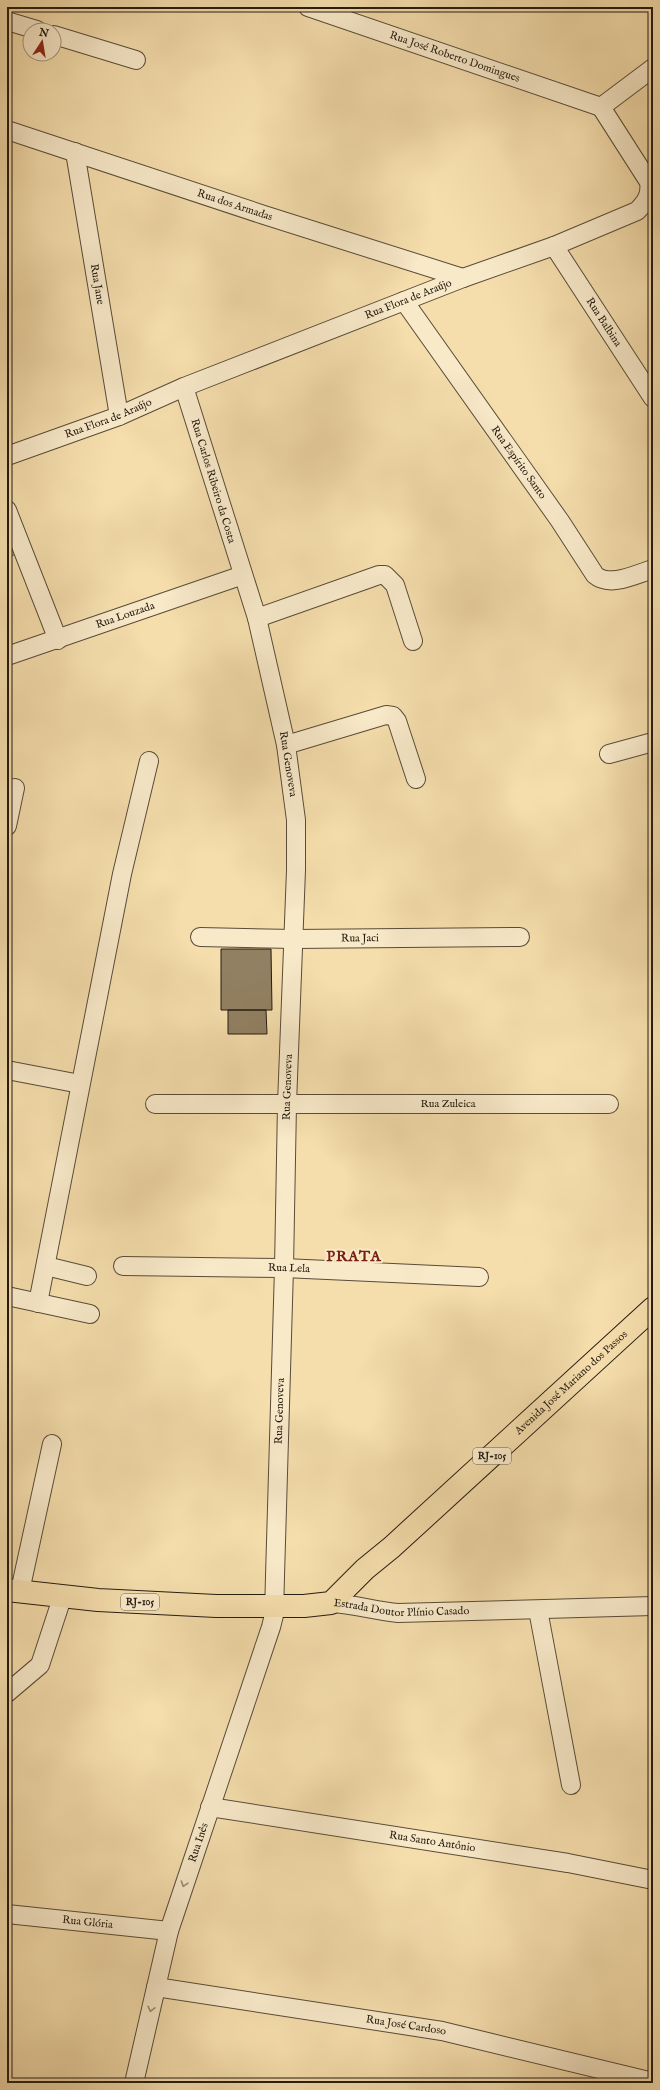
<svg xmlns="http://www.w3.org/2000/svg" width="660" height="2090" font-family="'IM FELL English',serif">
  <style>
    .green { fill: #d1bc92; stroke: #7a6c52 }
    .building { fill: #918062; stroke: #241b11 }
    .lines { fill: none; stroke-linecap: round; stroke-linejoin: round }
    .minor-casing { stroke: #584c38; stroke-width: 20 }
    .major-casing { stroke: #241b11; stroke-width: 24 }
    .minor { stroke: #f8e9c9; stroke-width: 18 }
    .major { stroke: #f5ddac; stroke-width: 22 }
    .oneway { stroke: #998c76 }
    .labels { text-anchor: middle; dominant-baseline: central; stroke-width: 4; stroke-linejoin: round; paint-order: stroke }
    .shield { fill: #f8e9c9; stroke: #645948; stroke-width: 1 }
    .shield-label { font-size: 10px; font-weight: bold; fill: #241b11 }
    .street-label { font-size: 11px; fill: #241b11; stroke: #f8e9c9 }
    .district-label { font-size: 15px; font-weight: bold; letter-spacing: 1px; fill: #7a1f14; stroke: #f8e9c9 }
  </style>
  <rect width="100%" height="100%" fill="#f5ddac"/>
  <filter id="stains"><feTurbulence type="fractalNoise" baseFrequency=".005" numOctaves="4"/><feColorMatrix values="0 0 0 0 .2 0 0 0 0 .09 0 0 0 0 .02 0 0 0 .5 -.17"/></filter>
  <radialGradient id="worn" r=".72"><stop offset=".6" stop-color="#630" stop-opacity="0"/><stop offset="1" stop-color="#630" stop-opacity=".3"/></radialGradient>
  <path class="green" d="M7,532L16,554L7,558Z"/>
  <path class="building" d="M221,949H271L272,1010H221Z
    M228,1010H266L267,1034H228Z"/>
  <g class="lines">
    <g class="minor-casing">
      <g id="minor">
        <path id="s1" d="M308,7L601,107"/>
        <path d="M7,21L37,30"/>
        <path d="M54,35L136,60"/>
        <path d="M601,107L653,68"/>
        <path id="s2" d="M7,130L264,215L463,278"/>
        <path id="s3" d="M75,152L119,416"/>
        <path id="s4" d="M554,246L653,398"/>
        <path id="s5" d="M404,301L560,521L595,575C610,588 636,574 653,569"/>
        <path id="s6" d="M7,456L119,416L184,387L463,278L554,246L637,211C646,202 651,195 649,182L601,107"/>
        <path d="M7,510L58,640"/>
        <path d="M257,618L379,575H385L395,585L413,641"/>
        <path id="s7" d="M7,656L243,575"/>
        <path d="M286,745L386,715L393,716L397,721L416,779"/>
        <path d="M609,754L653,742"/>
        <path d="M7,826L15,788"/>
        <path id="s8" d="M200,937L294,939L520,937"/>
        <path d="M7,1070L80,1084"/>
        <path id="s9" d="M155,1104H609"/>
        <path d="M46,1266L87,1276"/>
        <path id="s10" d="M123,1266L284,1268L479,1277"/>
        <path d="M7,1296L90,1314"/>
        <path d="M38,1303L122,874L149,761"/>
        <path d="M20,1591L52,1444"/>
        <path id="s11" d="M331,1603C353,1604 376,1611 398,1613L653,1606"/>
        <path d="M538,1610L571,1785"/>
        <path d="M7,1693L40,1665L63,1595"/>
        <path id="s12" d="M210,1807L568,1863L653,1880"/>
        <path id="s13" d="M7,1914L169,1931"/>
        <path id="s14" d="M156,1987L442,2031L653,2082"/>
        <path id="s15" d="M134,2083L169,1931L271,1627L274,1615L275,1576L284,1268L287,1104L296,870V820L286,745L257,618L184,387"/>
      </g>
    </g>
    <g class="major-casing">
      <g id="major">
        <path id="s16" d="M7,1590L98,1600L216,1606H304L331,1603L365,1569L392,1547L653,1308"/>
      </g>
    </g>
    <use href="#minor" class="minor"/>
    <use href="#major" class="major"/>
  </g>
  <defs><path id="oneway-chevron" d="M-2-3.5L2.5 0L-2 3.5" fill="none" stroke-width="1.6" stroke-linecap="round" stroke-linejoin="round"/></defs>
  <g class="oneway">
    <use href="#oneway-chevron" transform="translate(184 1884) rotate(108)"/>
    <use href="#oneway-chevron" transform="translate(151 2009) rotate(103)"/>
  </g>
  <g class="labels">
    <g class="shield">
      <rect x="473" y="1448" width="38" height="16" rx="3"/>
      <rect x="121" y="1594" width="38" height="16" rx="3"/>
    </g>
    <g class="shield-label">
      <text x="492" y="1456">RJ-105</text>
      <text x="140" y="1602">RJ-105</text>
    </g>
    <g class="street-label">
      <text stroke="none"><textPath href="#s1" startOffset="155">Rua José Roberto Domingues</textPath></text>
      <text stroke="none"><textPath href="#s2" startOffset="240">Rua dos Armadas</textPath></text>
      <text stroke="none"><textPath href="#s3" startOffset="134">Rua Jane</textPath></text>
      <text stroke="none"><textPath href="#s6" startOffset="431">Rua Flora de Araújo</textPath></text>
      <text stroke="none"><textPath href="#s4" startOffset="91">Rua Balbina</textPath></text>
      <text stroke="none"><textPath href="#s6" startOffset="108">Rua Flora de Araújo</textPath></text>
      <text stroke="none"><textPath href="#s5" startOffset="198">Rua Espírito Santo</textPath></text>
      <text transform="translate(213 481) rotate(73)">Rua Carlos Ribeiro da Costa</text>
      <text stroke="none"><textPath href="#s7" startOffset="125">Rua Louzada</textPath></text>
      <text transform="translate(288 764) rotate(81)">Rua Genoveva</text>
      <text stroke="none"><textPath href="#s8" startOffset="160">Rua Jaci</textPath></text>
      <text stroke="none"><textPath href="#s15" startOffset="1017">Rua Genoveva</textPath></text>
      <text stroke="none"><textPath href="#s9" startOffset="293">Rua Zuleica</textPath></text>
      <text stroke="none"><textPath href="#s10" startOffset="166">Rua Lela</textPath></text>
      <text stroke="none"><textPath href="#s16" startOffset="651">Avenida José Mariano dos Passos</textPath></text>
      <text stroke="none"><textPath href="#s15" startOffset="693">Rua Genoveva</textPath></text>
      <text stroke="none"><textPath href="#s11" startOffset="71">Estrada Doutor Plínio Casado</textPath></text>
      <text stroke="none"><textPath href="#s15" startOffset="249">Rua Inês</textPath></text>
      <text stroke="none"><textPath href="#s12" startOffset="225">Rua Santo Antônio</textPath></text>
      <text stroke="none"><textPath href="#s13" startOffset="81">Rua Glória</textPath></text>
      <text stroke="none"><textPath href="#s14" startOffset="253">Rua José Cardoso</textPath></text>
    </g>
    <g class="district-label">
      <text x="354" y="1256">PRATA</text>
    </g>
  </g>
  <rect width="660" height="2090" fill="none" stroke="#f5ddac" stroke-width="24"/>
  <rect x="8" y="8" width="644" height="2074" fill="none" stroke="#241b11" stroke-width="2"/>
  <rect x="12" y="12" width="636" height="2066" fill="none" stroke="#241b11"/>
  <g transform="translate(42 42) rotate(12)"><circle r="19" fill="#f8e9c9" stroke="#a3977f"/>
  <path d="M0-3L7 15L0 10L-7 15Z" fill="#8f2418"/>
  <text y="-6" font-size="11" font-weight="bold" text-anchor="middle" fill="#241b11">N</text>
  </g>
  <rect width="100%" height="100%" filter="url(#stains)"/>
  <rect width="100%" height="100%" fill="url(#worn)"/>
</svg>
